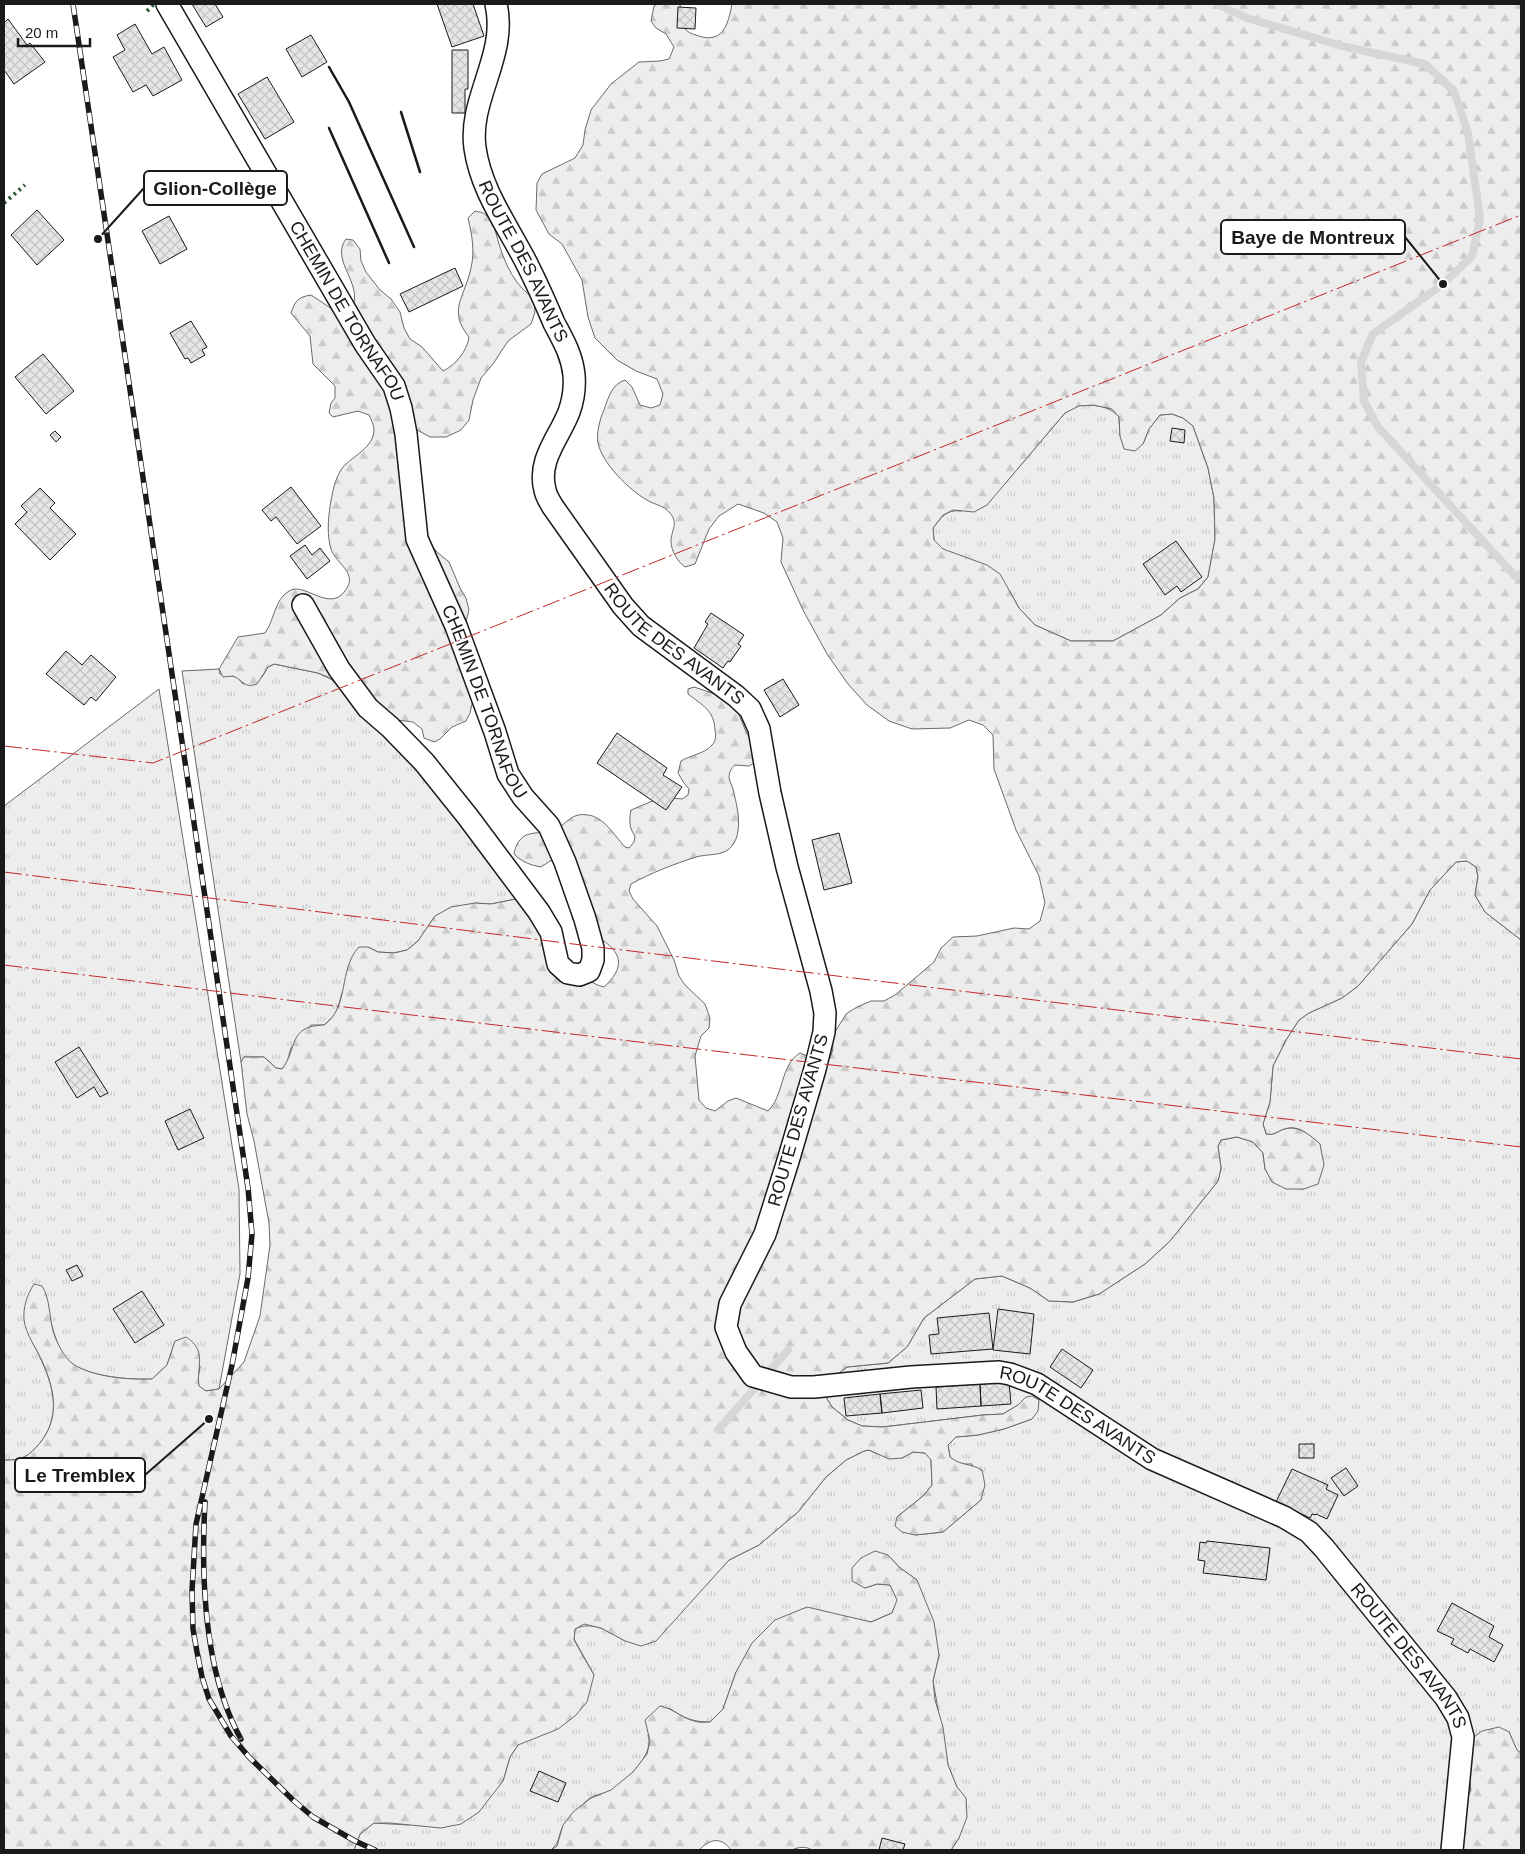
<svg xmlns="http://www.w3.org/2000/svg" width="1525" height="1854" font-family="Helvetica,sans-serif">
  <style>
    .grass { fill: url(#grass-tufts); stroke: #6a6a6a }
    .forest { fill: url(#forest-firs); stroke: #6a6a6a; fill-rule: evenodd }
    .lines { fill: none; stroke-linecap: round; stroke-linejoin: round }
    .stream { stroke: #d7d7d7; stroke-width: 8 }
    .building { fill: url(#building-cross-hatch); stroke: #1a1a1a }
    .minor-casing { stroke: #1a1a1a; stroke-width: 24 }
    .minor { stroke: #fff; stroke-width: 21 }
    .rail-casing { stroke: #1a1a1a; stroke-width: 5.5 }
    .rail { stroke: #fff; stroke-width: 4; stroke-dasharray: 11; stroke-linecap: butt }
    .hedge { stroke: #2b5a34; stroke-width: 4; stroke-dasharray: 2.5 4; stroke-linecap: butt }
    .wall { stroke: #1a1a1a; stroke-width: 2.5 }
    .power { stroke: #c62828; stroke-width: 1; stroke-dasharray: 18 4 2.5 4; stroke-linecap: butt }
    .labels { text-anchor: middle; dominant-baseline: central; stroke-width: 4; stroke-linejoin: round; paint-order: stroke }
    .street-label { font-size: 18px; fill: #1a1a1a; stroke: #fff }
    .leader { fill: none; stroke: #1a1a1a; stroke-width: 2 }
    .callout-dot { fill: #1a1a1a; stroke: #fff; stroke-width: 2 }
    .callout { fill: #fff; stroke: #1a1a1a; stroke-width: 2 }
    .callout-label { font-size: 19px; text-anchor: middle; font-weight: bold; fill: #1a1a1a }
  </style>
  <defs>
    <pattern id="grass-tufts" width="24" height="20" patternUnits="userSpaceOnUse" patternTransform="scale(1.25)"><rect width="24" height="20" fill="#ededed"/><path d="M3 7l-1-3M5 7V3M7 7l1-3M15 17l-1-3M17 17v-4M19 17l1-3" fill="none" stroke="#cbcbcb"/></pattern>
    <pattern id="forest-firs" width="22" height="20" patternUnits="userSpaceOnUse" patternTransform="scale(1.25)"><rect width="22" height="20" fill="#ededed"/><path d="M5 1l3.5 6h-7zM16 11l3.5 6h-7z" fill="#cbcbcb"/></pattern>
    <pattern id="building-cross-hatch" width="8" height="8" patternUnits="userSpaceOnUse" patternTransform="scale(1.25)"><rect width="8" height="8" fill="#e6e6e6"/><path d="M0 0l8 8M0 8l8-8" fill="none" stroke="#c5c5c5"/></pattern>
  </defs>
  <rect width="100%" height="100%" fill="#fff"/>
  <path class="grass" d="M1079,405C1095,405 1108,405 1119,417L1120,436L1143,444L1149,429L1160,415L1172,414L1183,418L1193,426L1208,468L1214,498L1215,539L1208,577L1198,589L1180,598L1161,615L1113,641H1071L1035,625L1019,608L1009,590L943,549L934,540L933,528C941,518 946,509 961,511L1003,486L1065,413Z
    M274,664L318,673L337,682L403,745L516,899L491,904L475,903L435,916L418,941L407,950L394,953L378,952L368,947L342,993L336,1014L324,1025H311L291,1048L287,1062L282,1069L276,1068L264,1057H244L241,1062L182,671L219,669L220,674L237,677L243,684L262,677L268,667Z
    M159,689L239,1189L240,1274L219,1389L206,1391L199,1387L198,1379L200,1366L175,1341L167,1365L152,1379C130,1380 92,1377 72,1364C59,1355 53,1330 49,1315L31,1339C48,1373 67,1409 40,1443C29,1456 22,1461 4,1460V806Z
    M1467,861L1476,867L1478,877L1475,895L1485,912L1521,940V1753L1517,1751L1509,1732L1469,1777L1471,1790L1466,1801L1460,1850H951L959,1838L966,1799L957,1787L948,1765L933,1681L939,1655L917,1580L899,1567L888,1555L865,1588L877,1584L890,1585L898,1600L892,1613L871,1622L844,1617L736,1672L723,1709L710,1722C692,1722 684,1718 669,1708L648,1735C655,1754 627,1780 612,1790C605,1794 596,1794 590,1798C581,1805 572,1815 565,1823C558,1832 561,1842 551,1850H354L360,1834L374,1823L409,1825L503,1781L510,1757L518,1745L594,1675L574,1639L575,1629C593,1620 609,1632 625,1641L698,1592L729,1560L759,1545L798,1512L826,1477L846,1460L864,1451L869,1450L877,1454L902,1458L913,1452L925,1453L931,1459L932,1485L923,1496L897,1517L915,1535L943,1532L981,1500L972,1464H958L950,1457L948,1445L956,1437L978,1435L1004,1429L1032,1419L1026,1397L1018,1405L1003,1414L983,1415L883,1427L862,1426L848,1420L832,1407L826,1397L839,1373L847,1367L888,1363L907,1347L924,1318L975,1279L1002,1276L1030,1288L1049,1301L1073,1302L1099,1294L1145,1264L1170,1241L1218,1181L1221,1168L1218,1146L1221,1140L1237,1137L1253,1142L1263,1153L1265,1169L1272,1181L1286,1188L1304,1189L1320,1144C1310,1136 1299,1124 1285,1129C1277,1131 1275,1136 1266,1134L1263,1124L1270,1102L1273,1066L1286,1040L1299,1020L1309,1013L1342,998L1358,986L1412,924L1430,890L1456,862Z"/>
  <path class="forest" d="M657,4H680C681,10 680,18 682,23C685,31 689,33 696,35C722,45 728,26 732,4H1521V940L1485,912L1475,895L1478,877L1476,867L1467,861L1456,862L1430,890L1412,924L1358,986L1342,998L1309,1013L1299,1020L1286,1040L1273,1066L1270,1102L1263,1124L1266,1134C1275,1136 1277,1131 1285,1129C1299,1125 1311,1136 1320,1144L1324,1165L1318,1184L1304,1189H1286L1272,1182L1265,1169L1263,1153L1253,1142L1237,1137L1221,1140L1218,1146L1221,1168L1218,1181L1170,1241L1145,1264L1099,1294L1073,1302L1049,1301L1030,1288L1002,1276L975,1279L924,1318L907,1347L888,1363L847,1367L839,1373L826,1397L832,1407L848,1420L862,1426L883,1427L983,1415L1003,1414L1018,1405L1026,1397L1032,1396L1039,1400L1038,1411L1032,1419L1004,1429L978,1435L956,1437L948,1445L950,1457C961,1466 970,1463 982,1470L985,1485L981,1500L943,1532L915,1535L902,1532L895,1526L897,1517L923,1496L932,1485L931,1460L925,1453L913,1452L902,1458L889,1459L869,1450L864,1451L846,1460L826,1477L798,1512L759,1545L729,1560L656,1641L641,1646L625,1641L601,1628L584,1624L575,1629L574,1640L594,1675L587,1702L575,1716L558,1729L518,1745L510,1757L503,1781L479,1812L461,1824L441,1828L390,1823H374L360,1834L354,1850H4V1460C22,1461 29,1456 40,1443C60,1418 55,1391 43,1363C37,1349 26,1335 24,1320C23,1307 27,1295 34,1284L42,1286C50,1298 49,1316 53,1331C56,1341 64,1358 73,1364C92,1377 129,1380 152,1379L167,1365L175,1341L186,1337C208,1351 196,1366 199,1386L206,1391L219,1389L244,1362L260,1316L270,1245L269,1223L254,1141L247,1114L241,1062L244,1057H264L276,1068L282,1069C298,1049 287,1026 324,1025C350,1007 338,969 359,947H368L378,952L394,953L407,950L418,941L435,916L451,907L475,903L491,904L516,899C535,923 574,981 604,987C642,952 596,939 573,920L572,916L574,906L556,860L550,861L541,867C530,865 522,862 514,854C515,848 517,842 523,837C530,831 547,834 557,829C567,823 572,812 588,815C604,817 614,835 625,847L629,848L634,842L635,836C629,828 629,820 631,810L662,797L682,799L688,795L689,789L684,783L678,773L681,761C689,756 706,753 712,745C716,741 716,735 715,730C714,710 702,705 688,694V689L694,687L724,697L737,710L747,734L755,743L754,763L749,766L735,765C731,768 729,773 729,778C730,782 732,786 733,789C737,806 745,835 729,849C721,856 706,854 696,857C674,864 651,873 631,884L629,891L633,899L657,926L674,960L679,976L685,985L705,1004L710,1018L709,1028L701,1036L695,1056L699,1100L706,1108L715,1111L728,1101L736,1098L768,1111C784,1096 780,1065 800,1053L822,1062L830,1058L833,1049L832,1037L846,1014L857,1007L871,1001H884L895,995L934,962L941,948L953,937L977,936L1014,928L1029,929L1040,921L1045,903L1039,876L1016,830L994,769L993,735L983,725L969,720L950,728L912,729L889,721L867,705L848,684L827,654L803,610L781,562L783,538L777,522L764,513L738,504L719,516L709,529L695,564L685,567C678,562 671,551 671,541C671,531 679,523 670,513C663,505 655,505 647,500C629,490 602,463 598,443C596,434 600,418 604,410C608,398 612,384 625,380L632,387L640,405L651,408L660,405L663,394L657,379L636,371L617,360L595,338L588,317L582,280L562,244L549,234L536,210L537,183L542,174L575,158L583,145L585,130L591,110L611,84L639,62L660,61L669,59L674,47L666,34L656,28L651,21L654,6ZM1093,405L1112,409L1119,417L1120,436L1124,449L1135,451L1143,444L1149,429L1160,415L1172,414L1183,418L1193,426L1208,468L1214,498L1215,539L1208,577L1198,589L1180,598L1161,615L1113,641H1071L1035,625L1019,608L1000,574L987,565L943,549L934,540L933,528L943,515L953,510L974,512L987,505L1065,413L1079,406Z
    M475,211C478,212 483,212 486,215C495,222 496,236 500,247C506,266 516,287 534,298L535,312L531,324L508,341L493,364L481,378L473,400L469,420L461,430L446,437H430L410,426L397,428L395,434L400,443L426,539L437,552L449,562L460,588L466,598L469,610L460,645L473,700L470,713L466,721L452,727L440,739L434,742L424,738L422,729L413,722L388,719L328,677L318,673L274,664L268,667L257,684C244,689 243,680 233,676L223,677L219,669L238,637L265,633C275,619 274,600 289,591C304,581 329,613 345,591C359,573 336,564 331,549C327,536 328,520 330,507C332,494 335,477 343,467C353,456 374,447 374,430C374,425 371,419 369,415L358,411L333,417L329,413L331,403L335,398V386L313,364L310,336L291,313C295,301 298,297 311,295L332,309L341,312L354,303C359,280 331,259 346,239L353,240L360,249L361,261L366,272L380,290L391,299L400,312L404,328L410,339L422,347L443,371C456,365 467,351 469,337C447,310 465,297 471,268C475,251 472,235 468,218Z
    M875,1551L888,1555L899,1567L917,1580L934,1622L939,1655L933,1681L935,1700L943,1727L948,1765L957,1787L966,1798L967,1817L959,1838L951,1850H812C806,1846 798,1847 792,1850H731C721,1836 710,1839 699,1850H551L557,1846L563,1825L573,1812L591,1798L611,1790L633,1772L647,1754L650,1741L645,1720L660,1706C673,1708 681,1718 694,1721C699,1723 705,1722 710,1722L723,1709L736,1672L752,1643L775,1620L807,1607L871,1622L892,1613L897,1600L890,1585L877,1584L865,1588L852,1581V1568L861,1558Z
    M1499,1727L1509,1732L1517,1750L1521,1753V1850H1460L1466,1801L1471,1790L1469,1777L1470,1740L1482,1731Z"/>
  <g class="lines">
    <path class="stream" d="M1217,4L1247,18L1346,47L1425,64L1454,91L1468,133L1480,219L1472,256L1443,284L1373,334L1361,362L1364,401L1378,427L1515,576L1521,574
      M718,1430L788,1350"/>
  </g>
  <path class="building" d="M192,4H215L223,17L206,27Z
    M437,4H473L484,36L452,47Z
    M678,7L696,8L695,29L677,28Z
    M8,19L27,45L30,43L45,62L14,84L4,70V23Z
    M135,24L152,54L164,47L182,80L153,96L146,85L133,92L113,57L125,50L117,35Z
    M311,35L327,62L302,77L286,49Z
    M452,50H468V89H465V113H452Z
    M267,77L294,122L265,139L238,94Z
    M37,210L64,240L37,265L11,235Z
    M169,216L187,249L160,264L142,231Z
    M455,268L463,286L409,312L400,294Z
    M191,321L207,347L202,350L205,355L191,363L188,358L185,359L170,333Z
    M43,354L74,391L46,414L15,377Z
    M1172,428L1185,430L1184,443L1170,441Z
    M55,431L61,437L56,442L50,435Z
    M291,487L321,526L297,544L276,517L271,521L262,510Z
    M40,488L55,503L50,508L76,534L50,560L15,524L27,512L21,506Z
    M1176,541L1202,577L1181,592L1177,586L1165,595L1143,564Z
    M305,545L312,555L320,548L330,561L307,579L290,556Z
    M711,613L744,635L738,644L741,646L730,662L728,661L723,668L694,648L708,624L705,622Z
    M66,651L82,665L91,655L116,677L96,701L91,697L84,705L46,674Z
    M783,679L799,705L780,717L764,690Z
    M617,733L667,768L663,775L682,787L666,810L597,763Z
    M839,833L852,883L824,890L812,840Z
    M79,1047L108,1093L100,1097L94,1087L77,1098L55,1062Z
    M190,1109L204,1138L178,1150L165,1121Z
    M77,1265L83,1276L72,1281L66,1270Z
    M142,1291L164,1325L135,1343L113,1309Z
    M998,1309L1034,1314L1030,1354L993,1350Z
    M989,1313L993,1349L931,1354L929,1335L939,1334L937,1318Z
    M1062,1349L1093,1370L1081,1388L1050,1367Z
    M1009,1382L1011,1404L981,1406L980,1384Z
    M980,1384L981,1406L937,1409L936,1387Z
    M921,1390L923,1408L882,1413L880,1394Z
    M880,1394L882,1413L846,1416L844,1398Z
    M1299,1444H1314V1458H1299Z
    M1346,1468L1358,1486L1344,1496L1331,1478Z
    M1292,1469L1328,1485L1326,1489L1338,1495L1327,1519L1316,1514L1315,1515L1312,1514L1310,1518L1276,1502Z
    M1207,1541L1270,1548L1266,1580L1203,1573L1205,1561L1198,1560L1200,1542L1206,1543Z
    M1452,1603L1494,1626L1489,1637L1503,1645L1494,1662L1470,1649L1468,1653L1451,1644L1454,1639L1437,1631Z
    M539,1771L566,1783L558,1802L530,1791Z
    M882,1838L905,1844L903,1850H879Z"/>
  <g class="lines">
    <g class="minor-casing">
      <g id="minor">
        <path id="s1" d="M167,4L365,344L394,386L401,408L406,434L417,539L456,626L495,732L508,774L523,797L549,826L565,862L585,919L593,948V960L589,971L579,975L568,973L558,964L551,932L539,912L468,817L424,762L390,727L368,708L339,669L303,605"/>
        <path id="s2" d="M496,4C508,55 468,99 475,148C481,192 510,229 529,268C538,286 546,304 554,323C563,340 572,355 574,375C575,387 573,401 569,412C559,438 537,460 545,490C546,496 550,502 553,507L623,606L641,626L736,696L750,709L759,729L770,793L787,867L821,991L825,1013L824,1032L815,1069L788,1161L765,1234L730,1304L726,1327L736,1352L753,1376L791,1387H814L911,1377L999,1372L1010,1374L1037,1384L1152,1459L1284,1517L1309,1532L1324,1548L1446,1698L1458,1718L1463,1737L1452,1850"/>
      </g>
    </g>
    <use href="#minor" class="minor"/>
    <g class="rail-casing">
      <path id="rail" d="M73,4L248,1188L252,1234L248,1278L232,1365L196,1524L192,1591L193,1629L197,1652L202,1677L209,1699L231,1736L249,1757L293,1800L313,1817L355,1841L375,1850
        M205,1502C201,1575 204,1673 241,1739"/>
    </g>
    <use href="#rail" class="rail"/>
    <path class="hedge" d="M147,11L154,4
      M4,203L25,185"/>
    <path class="wall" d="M329,67L349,102L414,247
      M401,112L420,172
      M329,128L389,263"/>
    <path class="power" d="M4,746L153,763L1521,215
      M4,872L565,943L1521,1059
      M4,965L311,1003L1521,1147"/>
  </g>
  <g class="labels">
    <g class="street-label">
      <text stroke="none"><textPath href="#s2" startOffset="271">ROUTE DES AVANTS</textPath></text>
      <text stroke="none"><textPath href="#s1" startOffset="356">CHEMIN DE TORNAFOU</textPath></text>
      <text stroke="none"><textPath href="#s2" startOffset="721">ROUTE DES AVANTS</textPath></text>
      <text stroke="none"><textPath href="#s1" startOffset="776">CHEMIN DE TORNAFOU</textPath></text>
      <text transform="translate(798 1120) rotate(-74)">ROUTE DES AVANTS</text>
      <text stroke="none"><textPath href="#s2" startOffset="1861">ROUTE DES AVANTS</textPath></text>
      <text stroke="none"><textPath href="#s2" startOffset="2281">ROUTE DES AVANTS</textPath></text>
    </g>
  </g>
  <path class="leader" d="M98 239L144 188M1443 284L1405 237M209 1419L145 1475"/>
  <g class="callout-dot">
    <circle cx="98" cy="239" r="5"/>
    <circle cx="1443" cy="284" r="5"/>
    <circle cx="209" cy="1419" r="5"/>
  </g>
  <g class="callout">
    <rect x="144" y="171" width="143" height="34" rx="5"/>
    <rect x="1221" y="220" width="184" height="34" rx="5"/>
    <rect x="15" y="1458" width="130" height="34" rx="5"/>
  </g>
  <g class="callout-label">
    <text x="215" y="195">Glion-Collège</text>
    <text x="1313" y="244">Baye de Montreux</text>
    <text x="80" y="1482">Le Tremblex</text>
  </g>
  <rect width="1525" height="1854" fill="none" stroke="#1a1a1a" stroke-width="10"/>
  <path d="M18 38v8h72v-8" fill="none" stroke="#1a1a1a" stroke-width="2.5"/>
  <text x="25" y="38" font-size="15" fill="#1a1a1a" stroke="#ffffff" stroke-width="4" paint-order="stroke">20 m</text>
</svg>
